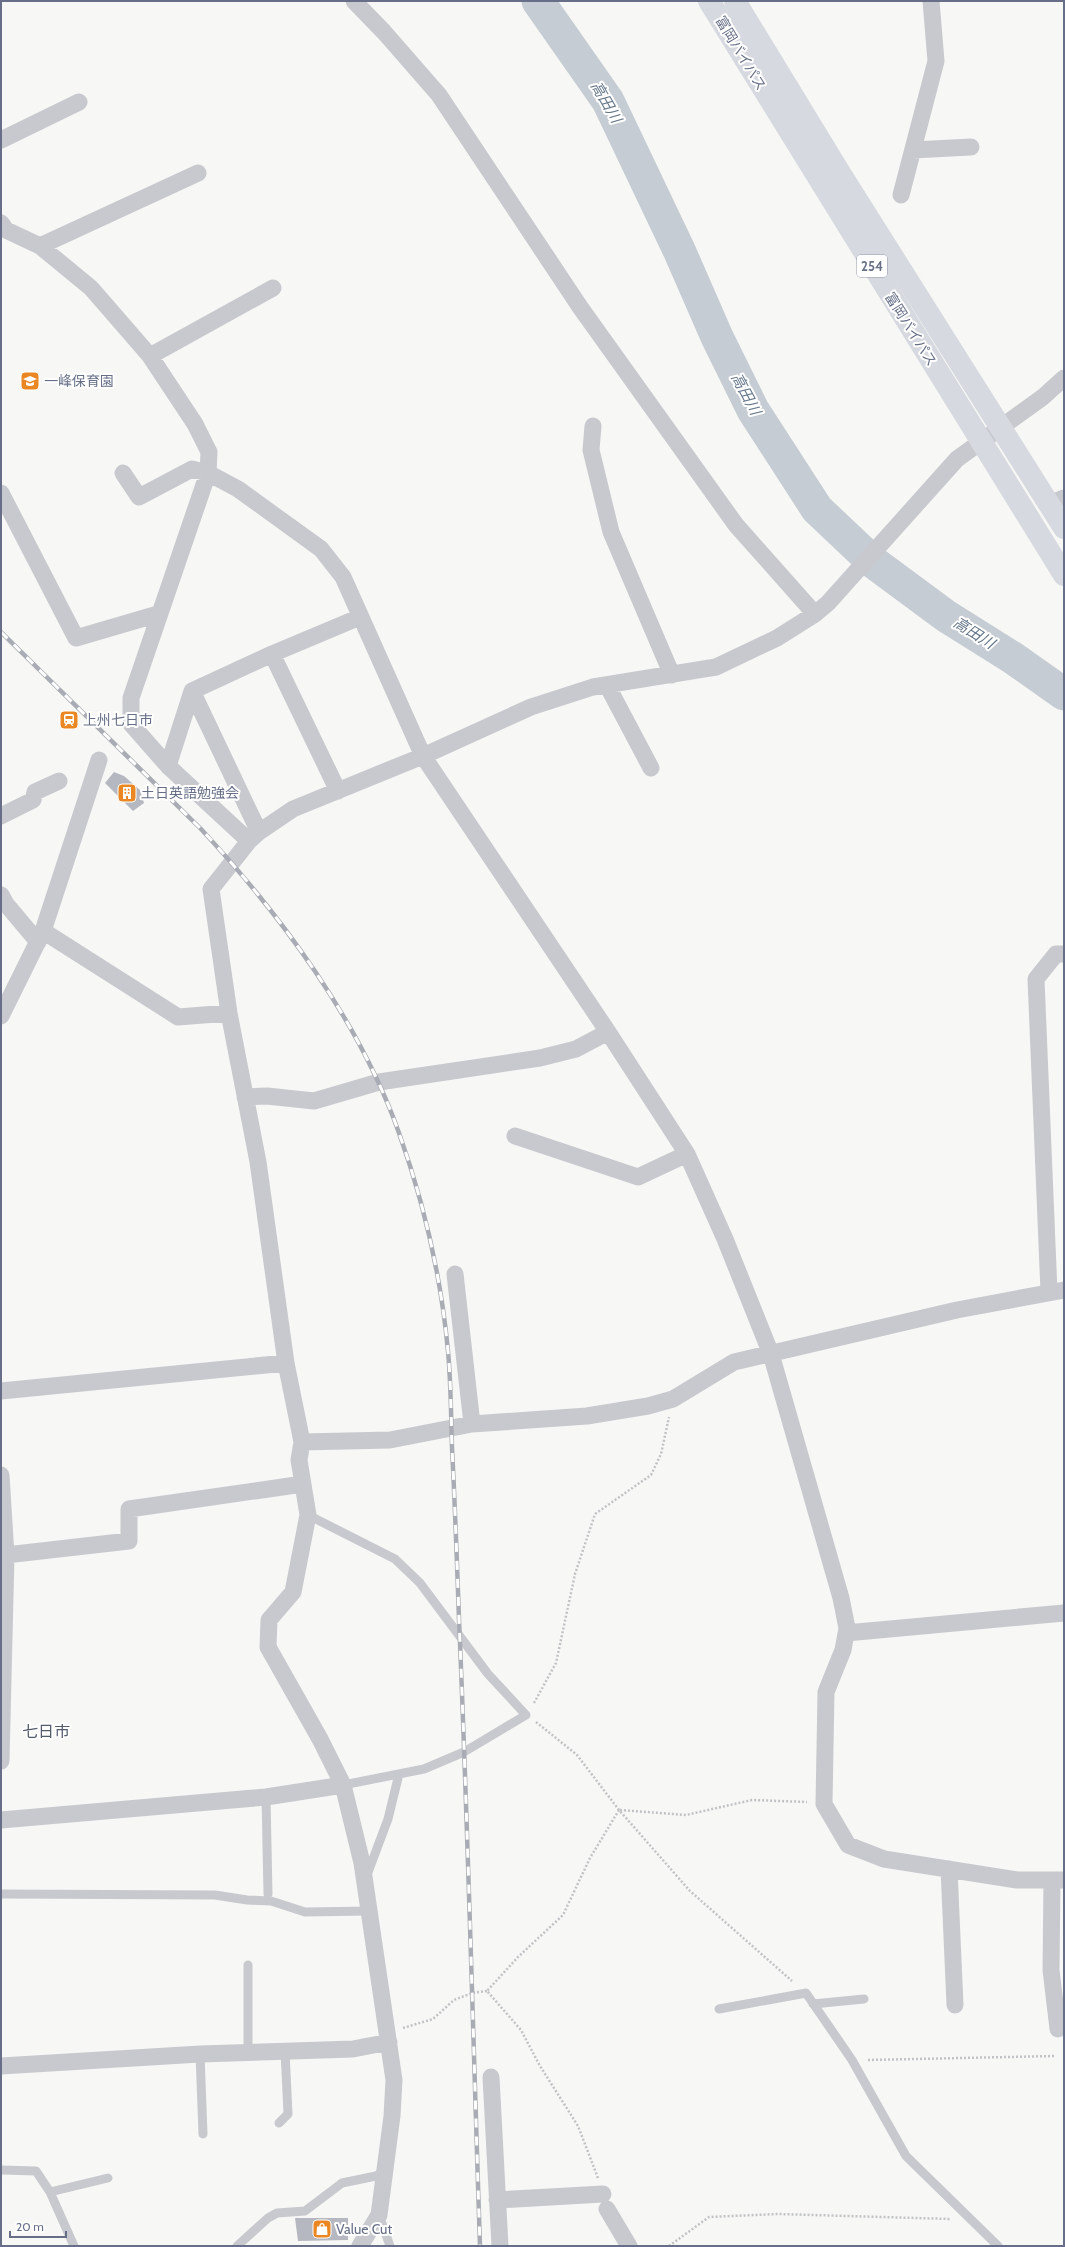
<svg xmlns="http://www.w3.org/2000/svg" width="1065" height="2247" font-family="Cabin,'Noto Sans JP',sans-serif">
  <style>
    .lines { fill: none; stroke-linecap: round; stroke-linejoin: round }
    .river { stroke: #c6ccd3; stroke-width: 33 }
    .building { fill: #b5b8c0 }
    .path { stroke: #c1c2c5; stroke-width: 2.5; stroke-dasharray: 2 2; stroke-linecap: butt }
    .service { stroke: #c8c9ce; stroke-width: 9 }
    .minor { stroke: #c8c9ce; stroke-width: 17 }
    .trunk { stroke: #d6d9df; stroke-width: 22 }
    .rail-casing { stroke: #a9acb4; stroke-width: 4.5 }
    .rail { stroke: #fff; stroke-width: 3; stroke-dasharray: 9; stroke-linecap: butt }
    .labels { text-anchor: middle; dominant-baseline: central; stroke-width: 4; stroke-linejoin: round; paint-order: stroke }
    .shield { fill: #fff; stroke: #949aab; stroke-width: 1 }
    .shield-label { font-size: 13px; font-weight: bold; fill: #666f87 }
    .street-label { font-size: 14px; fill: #666f87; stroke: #fff }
    .poi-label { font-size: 14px; fill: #666f87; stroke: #fff; text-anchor: start }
    .water-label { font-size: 15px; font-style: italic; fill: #66778a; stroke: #fff }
    .quarter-label { font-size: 16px; fill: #545b6c; stroke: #fff }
  </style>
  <rect width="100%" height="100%" fill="#f7f8f5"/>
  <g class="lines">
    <path class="river" d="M538,1L608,101L679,250L717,337L753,410L817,509L873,562L946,616L1013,658L1064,694"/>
  </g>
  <path class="building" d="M114,772L124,776L140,790L144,803L133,811L105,783Z
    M295,2218H348V2240L298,2241Z"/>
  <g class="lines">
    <path class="path" d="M534,1703L556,1663L575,1574L595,1514L651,1475L661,1454L669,1417
      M536,1722L577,1755L619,1810L690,1891L792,1981
      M620,1810L686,1815L752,1800L807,1802
      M403,2028L433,2019L454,2000L472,1993L487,1991
      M868,2060L1055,2056
      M598,2178L578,2126L540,2066L521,2030L487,1991L518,1957L563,1915L590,1858L619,1810
      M669,2246L709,2217L778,2214L951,2219"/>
    <path class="service" d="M308,1515L395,1559L420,1583L488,1674L526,1715L464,1752L424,1769L343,1785
      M266,1797L268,1894
      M367,1875L388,1819L399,1774
      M1,1894L215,1895L247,1900L271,1901L305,1912L370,1911
      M248,1965V2052
      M813,2004L864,1999
      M719,2009L806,1993L852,2060L906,2156L998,2246
      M200,2054L203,2134
      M279,2123L288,2114L285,2051
      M1,2170L36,2171L50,2192L74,2246
      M50,2192L108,2178
      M379,2215L390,2246
      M237,2246L268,2218L277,2213L305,2211L342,2183L376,2176L385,2171"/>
    <path class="minor" d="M354,1L384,32L439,95L580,307L736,525L815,614
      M1,140L79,102
      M913,150L971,147
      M901,195L936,61L931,1
      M1,223L6,230L40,246L91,288L150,356L195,424L209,452L208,473L131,698V724L168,766L249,841L259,832L293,809L423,756L531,707L593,687L716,667L777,638L815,614L828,603L957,459L1043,397L1064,378
      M40,246L198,173
      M150,356L273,288
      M593,426L591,450L611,532L672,675
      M123,473L139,497L192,469L208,473L238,489L321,549L343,577L423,756L608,1032L687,1154L725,1239L771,1354L841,1598L847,1628L843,1650L826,1692L824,1804L848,1845L884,1859L1017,1880H1064
      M1,493L76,638L158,614
      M1049,504L1064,498
      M272,654L338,791
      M607,685L651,768
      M192,691L259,832
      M168,766L192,691L272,654L360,617
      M1,816L33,800L35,792L59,781
      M249,841L211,889L229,1013L258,1162L286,1363L302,1442L299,1460L308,1515L293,1592L269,1620L268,1647L320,1739L343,1785L362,1863L394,2080L392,2116L379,2215L360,2246
      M1,895L6,904L38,942
      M43,931L178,1017L229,1013
      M1,1016L43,931L99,760
      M245,1097L267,1096L314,1101L379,1082L540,1058L576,1049L608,1032
      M515,1136L638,1177L687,1154
      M455,1274L472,1424
      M1049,1292L1036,979L1056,954H1064
      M1,1391L286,1363
      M302,1442L390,1440L472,1424L587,1416L648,1406L673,1399L734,1362L957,1310L1064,1290
      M1,1475L6,1555L1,1761
      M6,1555L129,1541V1509L303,1484
      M846,1633L1064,1613
      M1,1820L266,1797L343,1785
      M949,1869L955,2005
      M1052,1880L1051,1970L1058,2029
      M1,2066L200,2054L353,2049L389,2042
      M491,2077L500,2246
      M497,2200L603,2194
      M607,2209L629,2246"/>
    <path class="trunk" d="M709,1L1064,575
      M735,1L840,173L1064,528"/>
    <g class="rail-casing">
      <path id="rail" d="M1,632L201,829C280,914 360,1022 399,1133C424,1203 441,1277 448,1351C451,1383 451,1416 452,1448C455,1505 457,1562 459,1619C468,1828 473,2037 480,2246"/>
    </g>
    <use href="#rail" class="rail"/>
  </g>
  <defs>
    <g id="school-square" transform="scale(1)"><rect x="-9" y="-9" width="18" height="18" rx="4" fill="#ea8723" stroke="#fff"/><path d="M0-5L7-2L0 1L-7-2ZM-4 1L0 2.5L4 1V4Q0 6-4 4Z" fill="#fff"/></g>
    <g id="station-square" transform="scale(1)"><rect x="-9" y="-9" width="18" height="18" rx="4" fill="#ea8723" stroke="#fff"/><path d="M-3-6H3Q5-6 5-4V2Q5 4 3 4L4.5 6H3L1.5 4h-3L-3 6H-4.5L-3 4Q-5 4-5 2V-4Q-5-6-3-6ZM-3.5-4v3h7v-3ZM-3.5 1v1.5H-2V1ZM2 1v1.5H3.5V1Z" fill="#fff"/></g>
    <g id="building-square" transform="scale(1)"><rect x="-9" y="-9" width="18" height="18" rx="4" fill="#ea8723" stroke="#fff"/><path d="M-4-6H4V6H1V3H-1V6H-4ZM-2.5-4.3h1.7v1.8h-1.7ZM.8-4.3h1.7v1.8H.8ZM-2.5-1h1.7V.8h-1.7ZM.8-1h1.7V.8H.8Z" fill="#fff"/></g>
    <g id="shop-square" transform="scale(1)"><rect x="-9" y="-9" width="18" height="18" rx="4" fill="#ea8723" stroke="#fff"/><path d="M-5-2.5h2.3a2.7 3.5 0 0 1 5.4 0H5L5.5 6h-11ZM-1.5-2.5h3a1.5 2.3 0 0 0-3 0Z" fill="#fff"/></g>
  </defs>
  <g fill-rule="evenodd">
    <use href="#school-square" x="30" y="381"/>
    <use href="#station-square" x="69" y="720"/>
    <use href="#building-square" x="127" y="793"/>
    <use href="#shop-square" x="322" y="2229"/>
  </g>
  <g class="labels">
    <rect class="shield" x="857" y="255" width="30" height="22" rx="3"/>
    <g class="shield-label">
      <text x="872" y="266">254</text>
    </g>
    <g class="street-label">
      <text transform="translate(741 53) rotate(59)">富岡バイパス</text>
      <text transform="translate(911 329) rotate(58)">富岡バイパス</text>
    </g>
    <g class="poi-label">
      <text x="44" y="381">一峰保育園</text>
      <text x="83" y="720">上州七日市</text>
      <text x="141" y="793">土日英語勉強会</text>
      <text x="336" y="2229">Value Cut</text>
    </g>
    <g class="water-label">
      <text transform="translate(606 102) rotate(60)">高田川</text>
      <text transform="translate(746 394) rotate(62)">高田川</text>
      <text transform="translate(974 633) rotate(32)">高田川</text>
    </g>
    <g class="quarter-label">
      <text x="46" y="1731">七日市</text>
    </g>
  </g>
  <rect width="1065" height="2247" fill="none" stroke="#666f87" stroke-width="4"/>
  <path d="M10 2231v6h56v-6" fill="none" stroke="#666f87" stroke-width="2"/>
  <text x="16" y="2231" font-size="12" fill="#666f87" stroke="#ffffff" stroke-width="3" paint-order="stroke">20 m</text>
</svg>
